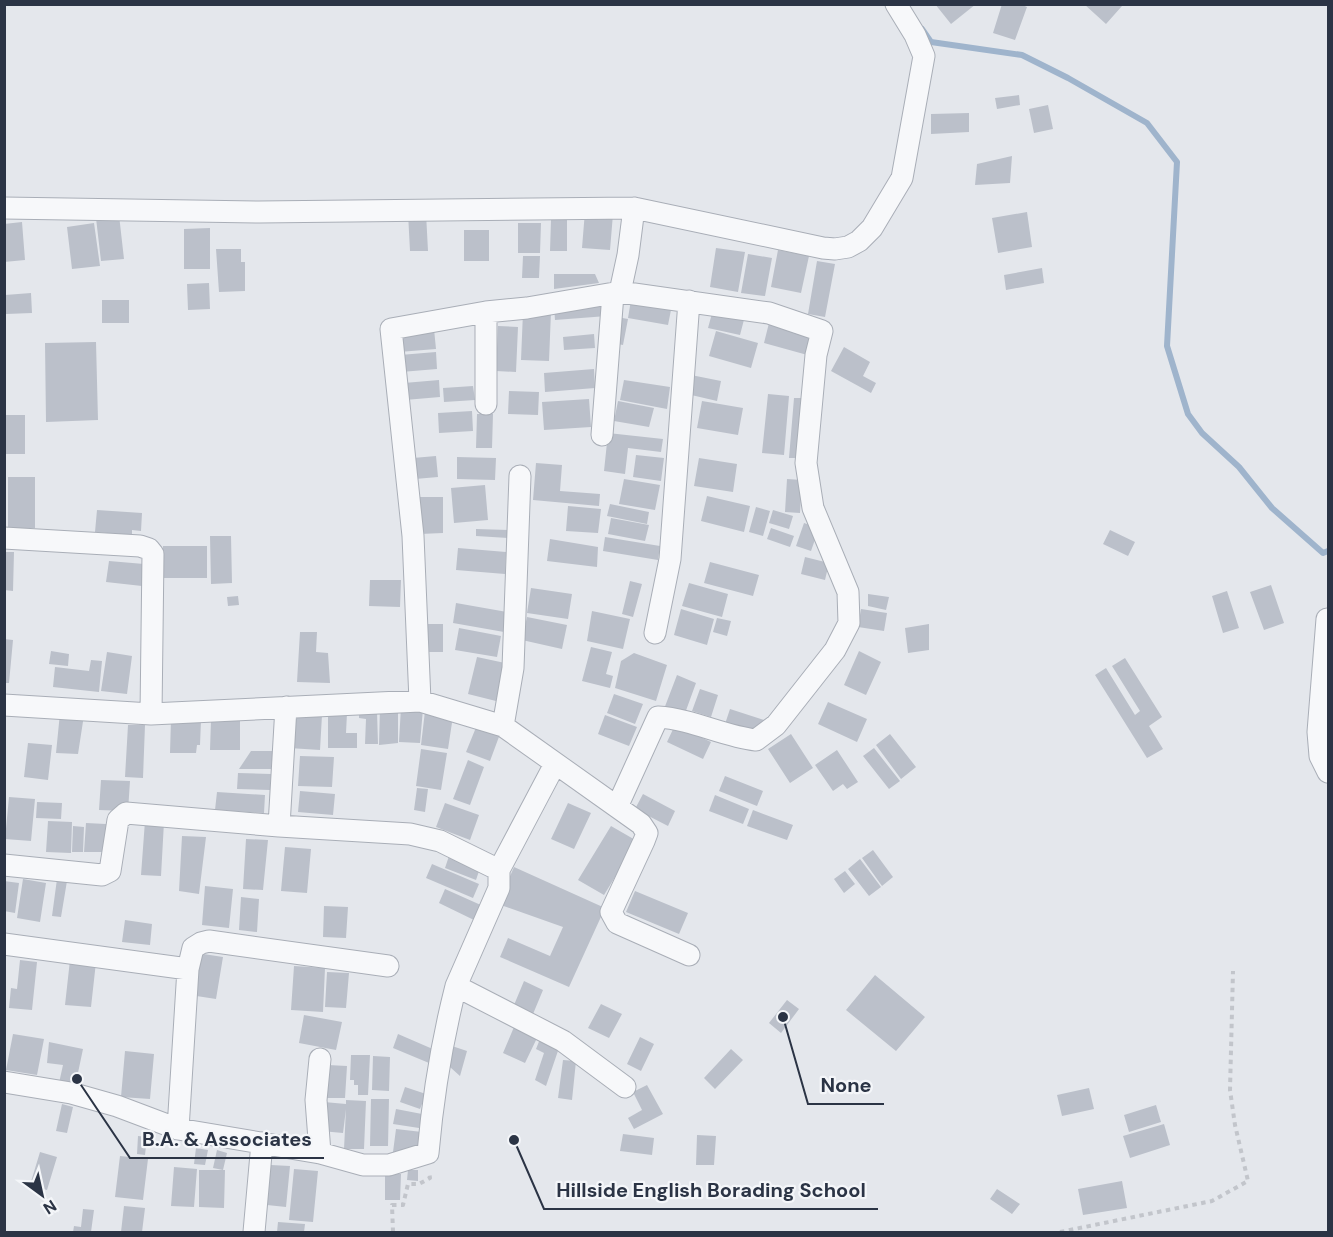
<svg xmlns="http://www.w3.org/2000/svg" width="1333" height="1237" font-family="'DM Sans',sans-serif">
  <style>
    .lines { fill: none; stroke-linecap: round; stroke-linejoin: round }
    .stream { stroke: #9fb4cc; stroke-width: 6 }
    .building { fill: #bbc0ca }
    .minor-casing { stroke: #a9aeb7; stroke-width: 23 }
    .path { stroke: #c2c5cb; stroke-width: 4; stroke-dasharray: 4.5 4.5; stroke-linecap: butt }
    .minor { stroke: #f7f8fa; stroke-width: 21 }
    .leader { fill: none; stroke: #2b3445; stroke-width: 2 }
    .callout-dot { fill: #2b3445; stroke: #f4f6f9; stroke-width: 2 }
    .callout-label { font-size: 20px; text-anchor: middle; font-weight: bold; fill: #2b3445; stroke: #f4f6f9; stroke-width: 4.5; stroke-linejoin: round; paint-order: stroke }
  </style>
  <rect width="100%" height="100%" fill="#e4e7ec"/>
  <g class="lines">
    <path class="stream" d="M922,29L931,42L1022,55L1068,78L1147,123L1177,162L1167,346L1188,414L1202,433L1239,467L1272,508L1323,553L1328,551"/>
  </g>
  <path class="building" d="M935,4H976L951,24Z
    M1002,4H1020L1027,7L1015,40L993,33Z
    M1084,4H1120L1122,6L1106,24Z
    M1019,95L1020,105L997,109L995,98Z
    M1048,105L1053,129L1034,133L1029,109Z
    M969,113V132L931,134V114Z
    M1012,156L1010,183L975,185L977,164Z
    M585,211L613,214L610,250L582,248Z
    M1027,212L1032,247L998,253L992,218Z
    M408,213H426L428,251H410Z
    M119,215L124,259L101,261L96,218Z
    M551,220H567V251H550Z
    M22,222L25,260L4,262V224Z
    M94,223L100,266L72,269L67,227Z
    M518,223H541L540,253H518Z
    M210,228V269H184V229Z
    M464,230H489V261H464Z
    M716,248L745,252L738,292L710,287Z
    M216,249H241V262H245V291L219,292Z
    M778,250L809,256L801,293L771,287Z
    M748,254L772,258L765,296L741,293Z
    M523,256H540L539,278H522Z
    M817,261L835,264L825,317L808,314Z
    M1042,268L1044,283L1006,290L1004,275Z
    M554,274H595L599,283L554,289Z
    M209,283L210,309L188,310L187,284Z
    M31,293L32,313L6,314L5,295Z
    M102,300H129V323H102Z
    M631,300L671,310L668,325L628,318Z
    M606,302L607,316L555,320L554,306Z
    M714,306L746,312L740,335L708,328Z
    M523,312H551L549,361L521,360Z
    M617,317L628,319L623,345L612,343Z
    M770,319L818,331L811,356L764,343Z
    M498,326L518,327L516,372L496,371Z
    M434,329L436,349L399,352L397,332Z
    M716,331L758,343L751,368L709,356Z
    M594,334L595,348L564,350L563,337Z
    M96,342L98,420L46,422L45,343Z
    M844,347L870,362L863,376L876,383L871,393L831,371Z
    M436,352L437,369L401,372L400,355Z
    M594,369L595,388L545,392L544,373Z
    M691,375L721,381L717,401L687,394Z
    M439,380L440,397L405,400L404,383Z
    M624,380L670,387L667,409L620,400Z
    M473,386L475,400L444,402L443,388Z
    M509,391L539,392L538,415L508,414Z
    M768,394L789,396L784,455L762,453Z
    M794,398H805L800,458H789Z
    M589,399L591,427L544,430L542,402Z
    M618,401L654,408L649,427L614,421Z
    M702,401L743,408L738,435L697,428Z
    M472,411L473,431L439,433L438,413Z
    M477,414H493L492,448H476Z
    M5,415H25V454H4Z
    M608,433L663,439L661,452L628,448L625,474L604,471Z
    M636,455L664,458L661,481L633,477Z
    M436,456L438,477L415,479L413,458Z
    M457,457L496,458L495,480L457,479Z
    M699,458L737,464L733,492L694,486Z
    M536,463L562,465L560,491L600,494L599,506L533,500Z
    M8,477H35V528H8Z
    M624,479L660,485L655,510L619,504Z
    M787,479L802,480L800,513L785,512Z
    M485,485L488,520L454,523L451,488Z
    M707,496L750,506L744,532L701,521Z
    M419,497H443V533L420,534Z
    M610,504L649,512L647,524L607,516Z
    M568,506L601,509L598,533L566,531Z
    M756,507L770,511L763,536L749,532Z
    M97,510L142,513L141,531L132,530V535L95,532Z
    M773,510L793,516L789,529L769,523Z
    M611,518L649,525L645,541L608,534Z
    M804,523L819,528L811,551L796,546Z
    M771,528L794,536L790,547L767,539Z
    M476,529L509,530L508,538L476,536Z
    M1110,530L1135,542L1128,556L1103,544Z
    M210,536H231L232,583L211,584Z
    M605,537L660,546L658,560L603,551Z
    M550,539L598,547L597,567L547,561Z
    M163,546H207V578H162Z
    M458,548L506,552L505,574L456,570Z
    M4,552H14L13,591L4,590Z
    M805,557L829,563L825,580L801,574Z
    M109,561L144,564L142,586L106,582Z
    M710,562L759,575L753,596L704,583Z
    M370,580H401L400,607L369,606Z
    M630,581L642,584L633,617L622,614Z
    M689,583L728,594L722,617L682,606Z
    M1271,585L1284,623L1264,630L1250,592Z
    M531,588L572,594L568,619L527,613Z
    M1227,591L1239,628L1223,633L1212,596Z
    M868,594L889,597L886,610L868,606Z
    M238,596L239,605L228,606L227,597Z
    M456,603L507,612L504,632L453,623Z
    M681,609L714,619L707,645L674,635Z
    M861,609L887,613L884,631L858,627Z
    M592,611L630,619L623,649L587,641Z
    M527,617L567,625L562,649L522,640Z
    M717,618L731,621L727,636L713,632Z
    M420,624H443V652H419Z
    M929,624V650L908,653L905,628Z
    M459,628L501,636L497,657L455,650Z
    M300,632H317L316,652L328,653L330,683L297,682Z
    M4,639L13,640L9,683H4Z
    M591,647L612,652L606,674L613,676L610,688L582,681Z
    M51,651L69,654L68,666L49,664Z
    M859,651L881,662L866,695L844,685Z
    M107,652L132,656L127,694L101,691Z
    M634,653L667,665L656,701L615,688L621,661Z
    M477,657L505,663L496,701L468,694Z
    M1125,658L1162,717L1149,726L1163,749L1147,758L1095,675L1106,668L1135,715L1140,711L1112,666Z
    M91,660L102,661L99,692L53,687L55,667L89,671Z
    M677,675L696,683L684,716L664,709Z
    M700,689L718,695L711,717L692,711Z
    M614,694L643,704L635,724L607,713Z
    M828,702L867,719L857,742L818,724Z
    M380,707H398V743L379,745Z
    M401,707L423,709L420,743L399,742Z
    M730,709L764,720L758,738L724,727Z
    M377,711L378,744H365L366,719L359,718V712Z
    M425,711L453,716L448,749L421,745Z
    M328,712L347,713L346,733H357V748H328Z
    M60,713L84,715L78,754L56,753Z
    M292,713L322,715L320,750L289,748Z
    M605,715L637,727L629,746L598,734Z
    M171,719L201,720L200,745H197L196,753H170Z
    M211,720H240V750H210Z
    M128,725H145L143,778L125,777Z
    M477,725L500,734L490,761L466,752Z
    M675,725L711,742L703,759L667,742Z
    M791,734L813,768L790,783L768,749Z
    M890,734L916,767L901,779L876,745Z
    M28,743L52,745L48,780L24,777Z
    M874,748L900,781L889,789L863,756Z
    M421,749L447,753L441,790L416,786Z
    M837,750L858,782L847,789L843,784L833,791L815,765Z
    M251,751H273L271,769H239Z
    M300,756L334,757L332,787L298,786Z
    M468,760L484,767L470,805L453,799Z
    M238,773L271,774L270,790L237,789Z
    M725,776L763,791L757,806L719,791Z
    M101,780L130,781L128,811L99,810Z
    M417,788L428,789L425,812L414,810Z
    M300,791L335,794L333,815L298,812Z
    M217,792L265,795L264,813L215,810Z
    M643,794L675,811L668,826L635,809Z
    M715,795L749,809L743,824L709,811Z
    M9,797L35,799L31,841L5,839Z
    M37,802L62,803L61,819L36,818Z
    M445,803L479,815L470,840L436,827Z
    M568,803L591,813L574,849L551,839Z
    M753,810L793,825L787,840L747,826Z
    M48,821L72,822L71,853L46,852Z
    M145,821L164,822L161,876L141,875Z
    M86,823L106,824L105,852H84Z
    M73,826L84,827L83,852H72Z
    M611,826L637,841L604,895L578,880Z
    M182,836L206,837L199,894L179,891Z
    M246,839L268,840L263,890L243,889Z
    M285,847L311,849L307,893L281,891Z
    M873,850L893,877L882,886L862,858Z
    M450,853L481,865L476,880L445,868Z
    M860,859L881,887L869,896L848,869Z
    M432,864L479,884L473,898L426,878Z
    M514,867L605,908L569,987L500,957L508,938L550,956L563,927L498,904Z
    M845,871L855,884L844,893L834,879Z
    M23,879L46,883L40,922L17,918Z
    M57,879L67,881L61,917L52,916Z
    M4,881L19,883L15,913L4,911Z
    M205,886L233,889L229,928L202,925Z
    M445,889L483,906L476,921L439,903Z
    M635,891L688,913L679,934L626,912Z
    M241,897L259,899L257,932L239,930Z
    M324,906L348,907L346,938L323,937Z
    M125,920L152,924L150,945L122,942Z
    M197,953L223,957L216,999L190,995Z
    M20,960L37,962L32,1010L9,1008L11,988L17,989Z
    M70,960L96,962L91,1007L65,1005Z
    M294,966L325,968L323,1012L291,1010Z
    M327,972L349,973L346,1008L325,1007Z
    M875,975L925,1017L896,1051L846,1010Z
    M524,981L543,990L533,1014L514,1005Z
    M787,1000L799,1009L781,1033L769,1023Z
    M601,1004L622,1014L609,1038L588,1028Z
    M304,1015L342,1022L336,1050L299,1043Z
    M514,1027L537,1038L525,1063L503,1053Z
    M13,1034L44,1039L37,1075L6,1070Z
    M398,1034L435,1050L429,1063L393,1048Z
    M640,1037L654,1044L641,1071L627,1064Z
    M540,1039L560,1045L546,1086L535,1080L544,1053L536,1049Z
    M49,1042L83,1049L75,1087L59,1083L63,1065L47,1063Z
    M446,1044L467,1051L460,1076L441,1059Z
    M731,1049L743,1060L715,1089L704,1078Z
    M125,1051L154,1054L150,1099L121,1097Z
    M351,1055H370L368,1095H358V1085H354V1080H350Z
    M373,1056L390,1057L389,1091L372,1090Z
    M563,1060L576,1061L572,1100L558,1098Z
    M328,1065L347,1066L345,1098H327Z
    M647,1085L663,1114L634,1129L628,1118L642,1110L633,1092Z
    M405,1087L426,1094L420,1109L400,1102Z
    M1089,1088L1094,1109L1062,1116L1057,1095Z
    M371,1099H389L388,1146H370Z
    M346,1100L366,1101L364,1149H344L346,1109L343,1133L321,1131L324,1102L346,1104Z
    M62,1104L73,1107L67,1133L56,1131Z
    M1156,1105L1161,1122L1129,1132L1124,1115Z
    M396,1109L422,1114L419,1128L393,1124Z
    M1164,1124L1170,1145L1130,1158L1123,1136Z
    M396,1129L422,1132L419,1156L393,1152Z
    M623,1134L654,1138L652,1155L620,1151Z
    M697,1135L716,1136L714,1165H696Z
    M138,1136L147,1137L145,1155L137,1154Z
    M196,1148L208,1150L205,1165L194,1164Z
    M217,1150L227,1153L223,1170L213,1168Z
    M40,1152L57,1157L47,1190L30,1185Z
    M120,1156L148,1159L143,1200L115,1197Z
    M271,1165L290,1166L286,1207L267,1205Z
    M174,1167L197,1169L194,1207L171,1206Z
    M294,1169L318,1171L313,1222L289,1220Z
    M199,1170H225L224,1208L199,1207Z
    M408,1170H418V1181L407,1180Z
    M385,1174H401L400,1200H385Z
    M1122,1181L1127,1208L1083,1215L1078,1189Z
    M997,1189L1020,1204L1012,1214L990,1199Z
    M124,1206L145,1208L142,1232H121Z
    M83,1209L94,1210L91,1232H73L74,1226L81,1227Z
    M278,1222L305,1224L304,1232H277Z"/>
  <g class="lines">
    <g class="minor-casing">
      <path id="minor" d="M4,208L259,212L634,208L823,248L835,249L848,247L859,241L872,228L902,178L924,56L915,35L896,4
        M620,292L628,255L634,208
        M486,404V312
        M602,435L613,294
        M4,538L140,546L149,549L153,554L151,714
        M1327,619L1318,732L1320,756L1328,772
        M655,633L670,559L689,301
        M420,701L413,536L391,329L486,312L527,308L620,292L769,313L822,331L816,355L806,463L813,508L848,592L849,623L835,650L776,725L756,740C723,736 692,719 658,717L617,807
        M4,705L151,714L420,701L503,726L641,824L647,833L644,841L611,912L617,923L689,955
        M286,707L279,826L410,834L440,841L499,870V888L456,986L563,1041L625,1087
        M503,726L513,668L520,476
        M4,865L102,875L110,871L118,820L126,813L279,826
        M499,870L555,764
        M4,944L188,969L178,1129
        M188,969L193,948L201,943L209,941L388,966
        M4,1082L71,1093L117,1106L178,1129L320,1153L363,1165H389L428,1153C433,1096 442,1041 456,986
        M320,1153L316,1100L320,1059
        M254,1232L262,1143"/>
    </g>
    <path class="path" d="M393,1232L392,1205H403L408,1184H419L430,1178L429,1172
      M1060,1232L1212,1201L1248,1181L1235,1125L1230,1090L1233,971"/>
    <use href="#minor" class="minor"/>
  </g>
  <path class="leader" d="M783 1017L808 1104H884M77 1079L130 1158H324M514 1140L544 1209H878"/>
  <g class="callout-dot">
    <circle cx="783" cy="1017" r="6"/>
    <circle cx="77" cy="1079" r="6"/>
    <circle cx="514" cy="1140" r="6"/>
  </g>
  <g class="callout-label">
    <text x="846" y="1092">None</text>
    <text x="227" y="1146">B.A. &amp; Associates</text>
    <text x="711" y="1197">Hillside English Borading School</text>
  </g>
  <rect width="1333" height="1237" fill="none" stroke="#2b3445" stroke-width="12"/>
  <g transform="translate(42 1195) rotate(147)" stroke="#f4f6f9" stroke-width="4.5" paint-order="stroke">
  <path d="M0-4.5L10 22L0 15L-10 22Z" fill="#2b3445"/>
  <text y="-9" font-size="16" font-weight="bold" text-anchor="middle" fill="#2b3445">N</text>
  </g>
</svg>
